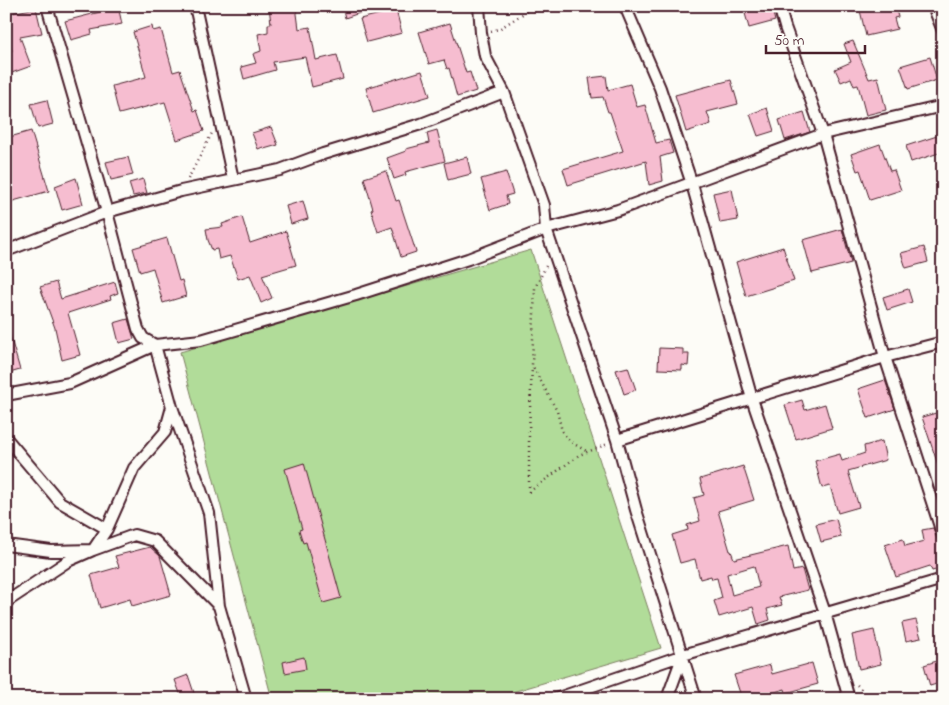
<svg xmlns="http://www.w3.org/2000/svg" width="949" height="705" font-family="'Indie Flower',sans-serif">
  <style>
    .green { fill: #b1dc99; stroke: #7e7e62 }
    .building { fill: #f6bdd0; stroke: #4a1f2b; fill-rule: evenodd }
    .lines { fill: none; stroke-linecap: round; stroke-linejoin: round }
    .minor-casing { stroke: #4a1f2b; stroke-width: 14 }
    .path { stroke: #4a1f2b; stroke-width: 2.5; stroke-dasharray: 1 4; stroke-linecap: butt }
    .minor { stroke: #fdfcf7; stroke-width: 10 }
  </style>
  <rect width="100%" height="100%" fill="#fdfcf7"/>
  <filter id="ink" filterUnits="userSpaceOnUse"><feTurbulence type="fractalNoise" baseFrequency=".02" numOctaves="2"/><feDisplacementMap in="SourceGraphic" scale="10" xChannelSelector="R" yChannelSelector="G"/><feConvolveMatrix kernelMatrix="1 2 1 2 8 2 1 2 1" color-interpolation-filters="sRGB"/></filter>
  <g filter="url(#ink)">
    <path class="green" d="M531,250L661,648L489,699H272L180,352Z"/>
    <path class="building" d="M98,6H118L122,24L91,30L92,34L71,40L65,21L100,12Z
      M269,6H296L299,29L310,27L316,60L337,55L343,79L312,87L305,57L273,62L275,70L244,79L241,67L256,63L253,54L261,51L258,34L268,32V24H271Z
      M342,6H374V8L345,18Z
      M743,6H771L775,21L749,28Z
      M859,6H895L898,17L894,18L897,29L866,36Z
      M36,8L42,33L20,37L31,66L6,75V53L12,51L6,24V14Z
      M396,10L402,33L367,42L360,19Z
      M450,23L466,73L470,72L476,91L457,97L449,68L447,69L444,60L429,64L419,32Z
      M152,26L153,31L161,29L173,72L180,70L194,111L197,110L204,131L177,140L165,102L119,114L112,86L146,77L133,32Z
      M853,41L869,79L878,77L886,110L866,115L858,85L854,86L851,78L841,82L835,69L851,62L844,44Z
      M930,57L937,80L908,89L900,66Z
      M422,71L430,96L373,113L366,88Z
      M606,76L608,90L630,84L637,107L645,105L656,143L669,140L673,153L660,157L663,181L649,185L646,161L568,185L563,169L623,151L610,112H608L603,97L592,98L589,78Z
      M731,80L738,104L707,112L711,124L686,132L675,95Z
      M47,100L53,124L38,128L31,104Z
      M767,108L774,131L758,136L750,114Z
      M804,112L810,132L785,140L779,120Z
      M271,127L278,145L264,149L263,147L258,149L252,133Z
      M437,130L445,161L405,172L406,175L394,179L387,158L406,151V149L429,143L427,133Z
      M31,131L49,191L6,203V138Z
      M937,136L942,152L911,162L906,146Z
      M880,144L890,171L894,170L901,190L870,200L860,170L857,171L851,154Z
      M128,157L133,175L111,180L106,162Z
      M467,157L471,174L448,180L444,163Z
      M386,171L396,201L399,200L416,252L401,257L392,227L378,232L371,210L373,209L364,178Z
      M506,172L513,194L506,196L508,204L490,210L481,179Z
      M76,178L83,204L62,210L55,186Z
      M143,179L147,193L133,196L129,183Z
      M732,189L738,220L720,223L713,193Z
      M303,201L308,219L291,224L286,206Z
      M242,217L250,243L286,231L296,265L262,275L272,298L261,303L250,275L238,279L230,256L219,259L217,249L212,250L208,240L206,229L223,227L222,224Z
      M842,229L851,263L812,273L803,240Z
      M167,238L179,281L182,280L186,296L163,303L153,268L140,272L133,248Z
      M783,247L794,281L746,296L736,262Z
      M924,247L928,262L906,268L901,253Z
      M56,282L61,299L115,282L118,293L110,296L111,299L68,313L80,355L62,360L55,328L40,287Z
      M908,289L912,302L887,310L883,297Z
      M128,319L134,339L119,343L114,323Z
      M6,332H9L20,370L6,374Z
      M659,348L683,349V354H689L688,366L682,365V370L658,369Z
      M628,367L636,390L624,394L616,370Z
      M885,380L895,409L868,418L858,389Z
      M802,400L805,410L825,404L832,428L796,439L785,405Z
      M943,411V474H941L922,417Z
      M882,441L886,460L848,471L859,507L838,513L830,486L822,488L815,461L840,454L842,461L865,453L864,446Z
      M304,463L341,598L323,603L306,542L303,543L299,530L302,529L285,469Z
      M743,466L754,500L718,511L730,551H731L734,559L788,546L793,571L802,569L808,590L779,597L782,605L767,609L770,620L758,624L753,607L719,617L714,601L722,598L717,578L712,579L711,576L700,579L695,559L680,563L672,535L688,530L687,525L700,521L694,498L704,495L700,479ZM754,566L759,587L732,595L727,574Z
      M836,519L841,537L821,542L816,524Z
      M933,528L943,556V568L932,571L930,566L896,577L885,545L903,539L905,546L924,541L922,530Z
      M150,547L160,556L171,595L132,606L130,599L100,608L91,575L119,567L115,556Z
      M916,620L921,638L906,641L902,623Z
      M874,630L881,664L859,669L852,635Z
      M304,657L306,669L285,673L283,662Z
      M943,659V682L930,686L924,665Z
      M812,663L818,684L786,693L785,689L751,699H742L734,675L770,665L772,674Z
      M188,675L196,699H182L175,680Z"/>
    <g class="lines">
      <g class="minor-casing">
        <path id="minor" d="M195,6L233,179
          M479,6L481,33L485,56L504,92L544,205L546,229L617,440L636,510L696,699
          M625,6L660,88L692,184L752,399L825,613L849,699
          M779,6L785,27L823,134L885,357L943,536
          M933,6L943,31
          M6,251L107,212L47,6
          M155,345L143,338L138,329L107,212L181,191L280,170L323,154L421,124L504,92
          M6,395L70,383L155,345
          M172,407L209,513L219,606L246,699
          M6,438L60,502L107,529
          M617,440L885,357L943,342
          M6,545L51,551L93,550L134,535L155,541L219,606
          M6,602L68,561L93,550L107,529L134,468L165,432L172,407L155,345L201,340L356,295L468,259L546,229L618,210L823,134L943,106
          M555,699L683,655L943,579
          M667,699L683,655"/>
      </g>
      <path class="path" d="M491,31L499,29L535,6
        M188,179L212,133
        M546,266L535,288L532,365L557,411L562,431L569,441L588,452
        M529,492V430L532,367
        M529,492L579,455L608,444
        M857,685L871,699"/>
      <use href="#minor" class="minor"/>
    </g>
  </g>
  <rect width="949" height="705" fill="none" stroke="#fdfcf7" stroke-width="25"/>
  <rect x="12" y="12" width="924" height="680" fill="none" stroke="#4a1f2b" stroke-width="2" filter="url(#ink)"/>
  <path d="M766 45v8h99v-8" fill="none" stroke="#4a1f2b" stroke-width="2.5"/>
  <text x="774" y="45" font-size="15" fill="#4a1f2b" stroke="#fdfcf7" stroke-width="4" paint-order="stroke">50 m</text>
</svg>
